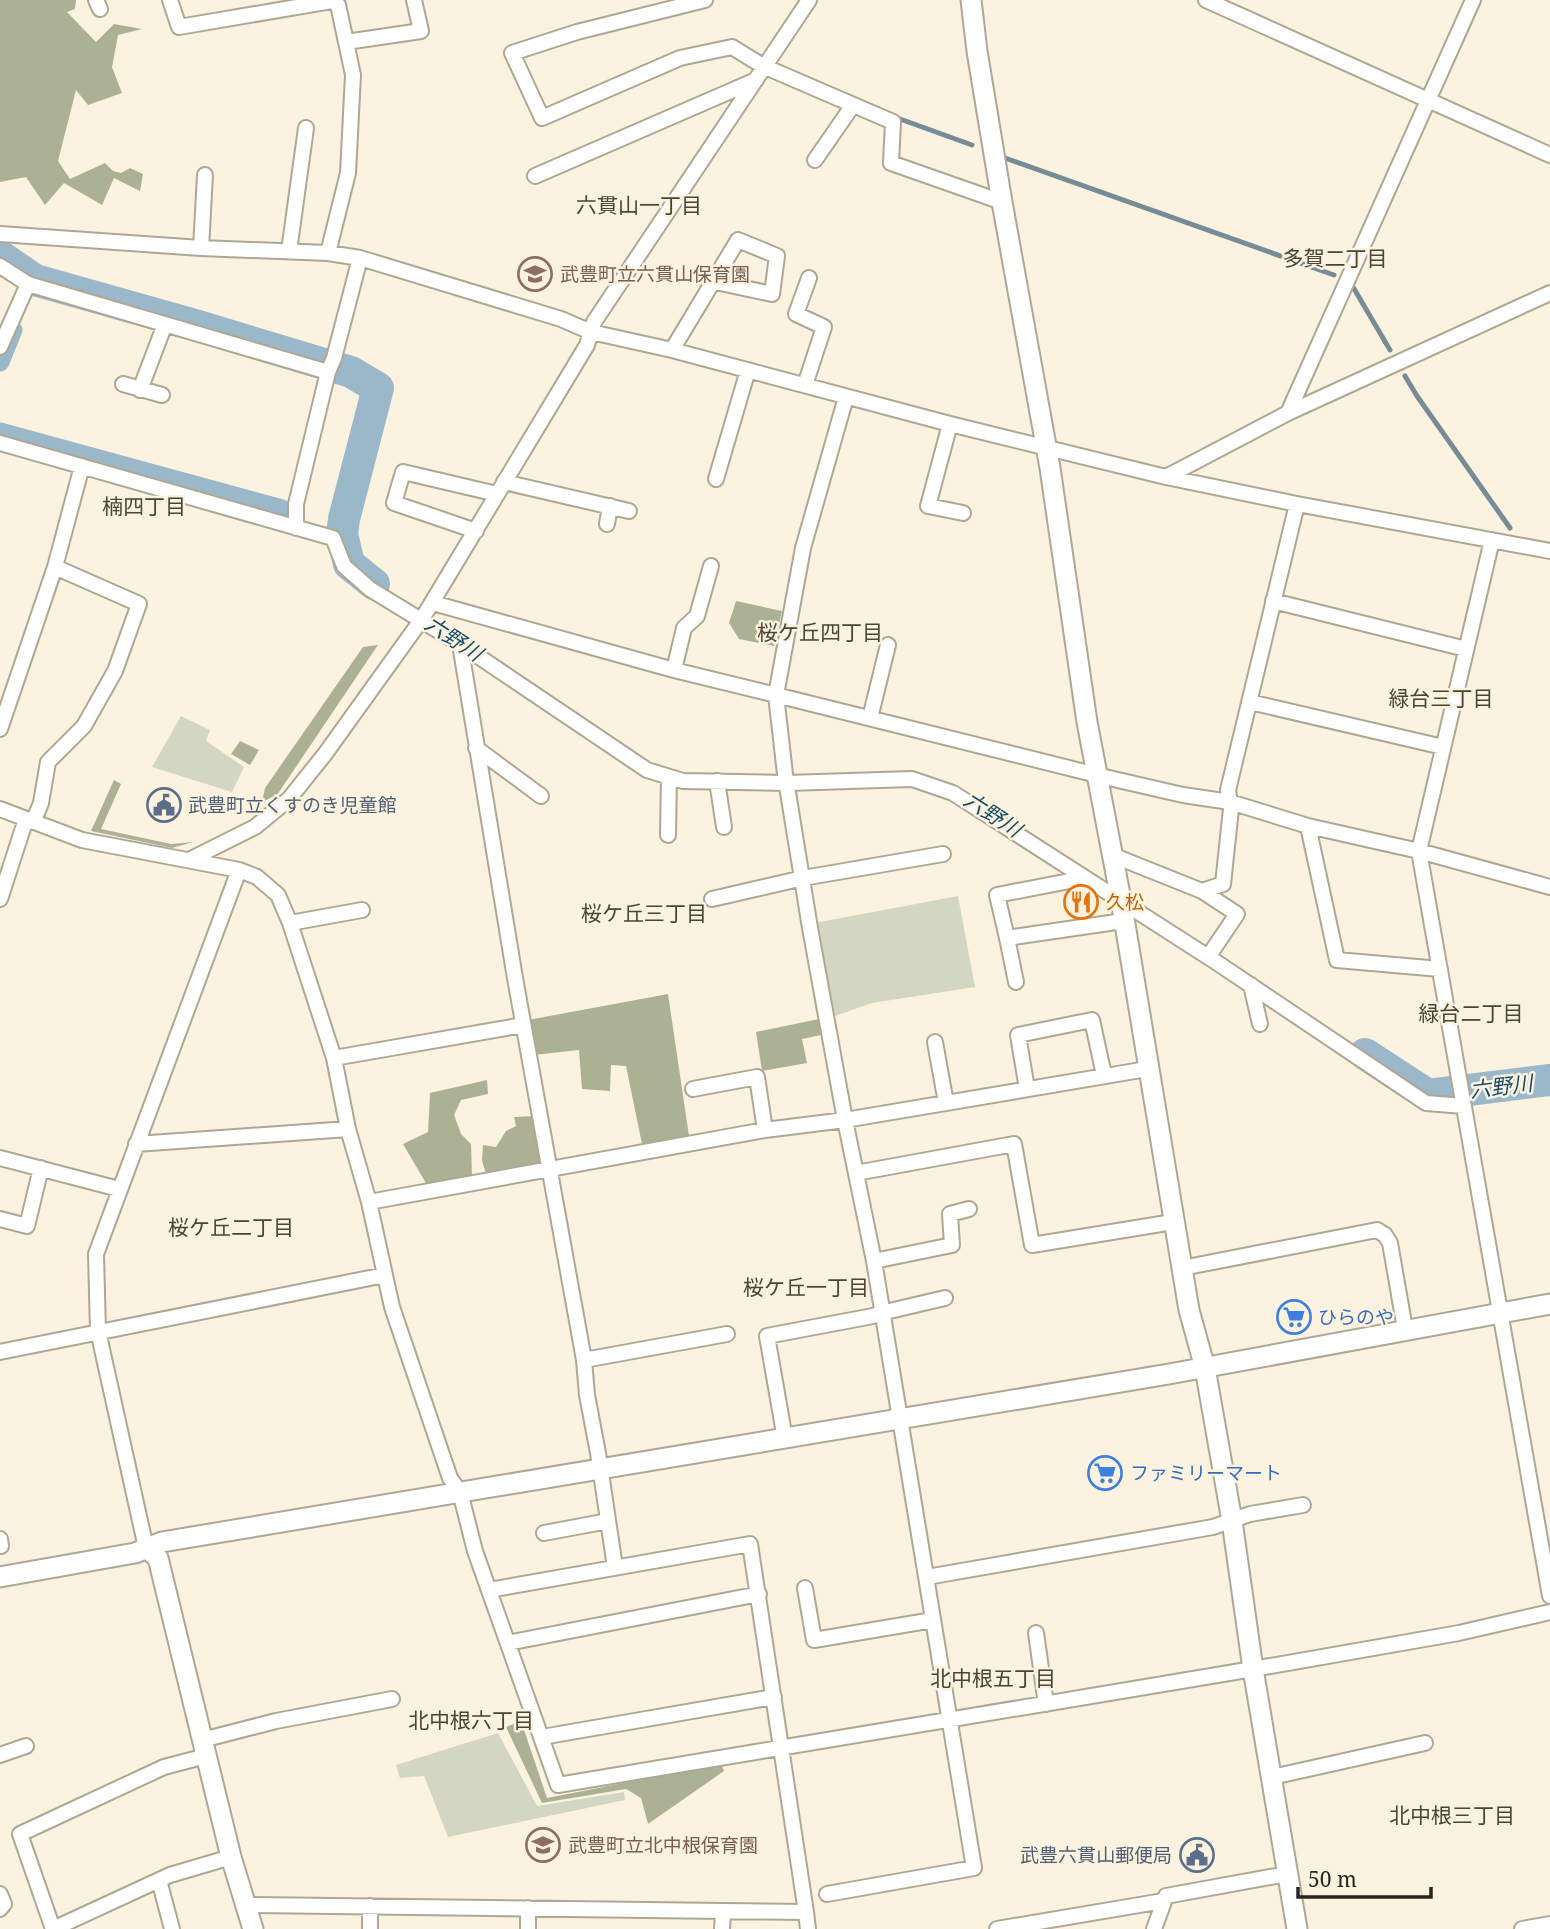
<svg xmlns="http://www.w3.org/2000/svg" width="1550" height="1929" font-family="'Noto Serif','Noto Sans JP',serif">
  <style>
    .green { fill: #d3d6c3 }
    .forest { fill: #adb193 }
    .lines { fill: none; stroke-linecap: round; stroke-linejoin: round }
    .stream { stroke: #788c97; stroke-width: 5 }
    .canal { stroke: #9ab8ca; stroke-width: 19 }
    .river { stroke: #9ab8ca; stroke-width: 32 }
    .street-casing { stroke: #afa794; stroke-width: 18 }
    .secondary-casing { stroke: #afa794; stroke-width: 23 }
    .street { stroke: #fff; stroke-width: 14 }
    .secondary { stroke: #fff; stroke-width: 19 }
    .labels { text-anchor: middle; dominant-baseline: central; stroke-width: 5; stroke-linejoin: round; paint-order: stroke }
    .education-label { font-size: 19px; fill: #785e54; stroke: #fbf3df; text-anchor: start }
    .service-label { font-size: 19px; fill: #4e5e75; stroke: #fbf3df; text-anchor: start }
    .food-label { font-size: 19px; fill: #c56008; stroke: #fbf3df; text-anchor: start }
    .shop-label { font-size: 19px; fill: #366cbe; stroke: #fbf3df; text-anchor: start }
    .neighbourhood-label { font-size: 21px; fill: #4c4535; stroke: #fbf3df }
    .water-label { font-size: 21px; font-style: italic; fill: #154d67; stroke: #fbf3df }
  </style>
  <rect width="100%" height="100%" fill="#fbf3df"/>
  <path class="green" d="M181,716L210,730L206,741L244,767L232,792L152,767Z
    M958,896L975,987L872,1003L832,1017L814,923Z
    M498,1733L537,1806L624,1792L625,1800L448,1837L424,1776L400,1778L396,1765Z"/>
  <path class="forest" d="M0,0H76L75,9L67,12L96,42L114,24L142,29L118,35L112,67L122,93L88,105L76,90L58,161L70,179L105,163L113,171L121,173L130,168L143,174L140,191L114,178L102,205L64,183L45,205L26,177L0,182Z
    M736,601L782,611L774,646L739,639L729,623Z
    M378,645L277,795L262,802L265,788L363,647Z
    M240,741L259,750L250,765L231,754Z
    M114,780L121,784L101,829L171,844L193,842L172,848L91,831Z
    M668,994L689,1136L642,1144L626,1066L611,1065L610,1091L582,1089L579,1050L534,1055L528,1020Z
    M819,1019L821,1035L802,1039L807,1063L762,1071L756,1032Z
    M487,1080L488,1094L461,1100L454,1115L461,1134L471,1144L472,1176L427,1185L403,1144L428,1132L430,1093Z
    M535,1116L541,1164L487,1177L482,1161L483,1145L496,1147L506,1131L516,1126L514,1117Z
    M521,1721L547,1798L721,1764L724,1771L648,1824L641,1798L626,1789L542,1803L506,1727Z"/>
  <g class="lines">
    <path class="stream" d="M900,119L972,145
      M1005,158L1334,275
      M1353,287L1390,350
      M1405,376L1417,396L1510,528"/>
    <path class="canal" d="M0,362L13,330
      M0,432L282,509"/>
    <path class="river" d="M0,256L35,280L198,326L351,372L378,388L344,519L342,534L349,564L374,584
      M1365,1054L1428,1095L1550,1080"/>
    <g class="street-casing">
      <path id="street" d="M96,0L100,9
        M170,0L179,27L332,1L338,5L346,42L421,31L414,0
        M705,0L577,32L512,53L542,118L680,58L732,47L763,66L893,122L891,163L1002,202
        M1206,0L1550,155
        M815,160L853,105
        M535,176L756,80
        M0,234L201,248L328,253L360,258L561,319L591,332L672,350L950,424L1166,477L1297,504L1550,551
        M201,248L205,175
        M289,251L306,128
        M328,253L348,173L353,75L346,42
        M0,266L28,284L0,347
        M28,284L328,372
        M672,350L738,240L777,256L772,294L711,281
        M123,384L162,395
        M805,385L824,327L796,314L809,278
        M140,390L165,324
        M1288,413L1473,0
        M950,424L928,506L963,513
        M0,443L333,538L344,566L370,589L460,644L647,770L683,781L787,783L912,779L953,793L1216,962L1426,1103L1464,1106
        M1166,477L1288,413L1550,293
        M716,479L748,370
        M504,482L629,511
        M607,524L610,506
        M296,528V504L328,372L334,358L360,258
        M476,531L394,503L403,472L497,494
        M1492,540L1419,851L1550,1596
        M1273,601L1466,649
        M433,603L674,670L776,695L803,548L846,397
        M460,644L515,978L584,1360L587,1395L598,1453L615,1567
        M674,670L684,628L697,616L711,566
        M1250,702L1443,747
        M870,718L888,645
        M0,729L55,567L82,466
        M476,748L541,796
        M717,781L724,827
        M0,809L82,840L239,870L257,877L278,895L290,923L334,1058L348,1129L369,1202L392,1307L450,1478L460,1492L475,1551L558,1785L1253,1669L1459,1633L1550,1612
        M33,822L41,803L48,762L84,726L115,671L139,604L55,567
        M1308,826L1337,960L1440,969
        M668,835L669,777
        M1112,855L1202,891L1223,884L1231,809L1228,790L1297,504
        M189,860L255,827L289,799L325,754L422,619L587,345L594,322L809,0
        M1085,878L997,895L1007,938L1123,921
        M1202,891L1237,914L1208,957
        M0,899L26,819
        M712,899L803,878L943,854
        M290,923L362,910
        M1007,938L1016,982
        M1251,985L1260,1024
        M935,1042L946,1103
        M334,1058L523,1025
        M693,1089L757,1077L765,1130
        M1027,1089L1018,1035L1092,1020L1104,1075
        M136,1144L348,1129
        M0,1158L119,1189
        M856,1173L1014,1144L1032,1245L1173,1222
        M369,1202L765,1130L845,1120L1147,1069
        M0,1219L27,1226L41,1168
        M874,1261L952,1245L950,1214L969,1209
        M1182,1268L1377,1230L1385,1235L1390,1243L1405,1329
        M0,1352L385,1275
        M584,1360L727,1334
        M785,1439L767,1336L873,1316L881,1313L945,1298
        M544,1533L608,1521
        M0,1539L1,1546
        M146,1548L98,1331L96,1254L239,870
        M927,1577L1213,1527L1250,1514L1303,1505
        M805,1588L814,1640L933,1620
        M489,1590L750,1544L806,1912
        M1036,1633L1046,1704
        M508,1643L759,1594
        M542,1737L774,1697
        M202,1740L276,1721L392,1699
        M0,1755L26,1746
        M206,1756L164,1767L20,1834L53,1929L170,1875L231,1857
        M1272,1777L1425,1743
        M159,1880L172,1929
        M0,1894L4,1904L0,1909
        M827,1894L974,1868L874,1261L845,1120L810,928L785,774L776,695L1109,778L1183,795L1230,802L1308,826L1419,851L1550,887
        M246,1905L806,1912L808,1929
        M528,1908V1929
        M370,1929V1906
        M722,1929L723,1912
        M997,1929L1163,1901
        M1154,1929L1166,1896L1287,1874
        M1522,1929L1550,1924"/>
    </g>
    <g class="secondary-casing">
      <path id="secondary" d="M971,0L977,51L1002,202L1050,468L1087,722L1121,900L1189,1310L1205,1368L1232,1521L1253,1669L1297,1929
        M146,1548L158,1558L231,1857L253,1929
        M0,1577L135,1553L162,1542L1169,1374L1550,1304"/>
    </g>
    <use href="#street" class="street"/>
    <use href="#secondary" class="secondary"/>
  </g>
  <defs>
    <g id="school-ring" transform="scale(1.75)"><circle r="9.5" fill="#fbf3df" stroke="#8d6e63" stroke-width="1.5"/><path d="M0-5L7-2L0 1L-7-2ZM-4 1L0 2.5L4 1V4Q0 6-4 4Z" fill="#8d6e63"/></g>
    <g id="civic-ring" transform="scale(1.75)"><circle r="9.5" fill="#fbf3df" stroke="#5c6f8a" stroke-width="1.5"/><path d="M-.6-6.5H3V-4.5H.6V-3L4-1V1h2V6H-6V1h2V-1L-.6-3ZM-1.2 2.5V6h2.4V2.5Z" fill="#5c6f8a"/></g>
    <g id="restaurant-ring" transform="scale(1.75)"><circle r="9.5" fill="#fbf3df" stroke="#e8710a" stroke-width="1.5"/><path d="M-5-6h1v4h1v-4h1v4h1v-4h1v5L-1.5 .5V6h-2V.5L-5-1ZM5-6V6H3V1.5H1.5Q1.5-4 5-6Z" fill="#e8710a"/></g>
    <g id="supermarket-ring" transform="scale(1.75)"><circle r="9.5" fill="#fbf3df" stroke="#3f7fe0" stroke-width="1.5"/><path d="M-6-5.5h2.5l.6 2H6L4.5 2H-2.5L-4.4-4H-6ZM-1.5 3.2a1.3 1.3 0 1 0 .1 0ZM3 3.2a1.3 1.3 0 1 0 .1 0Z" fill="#3f7fe0"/></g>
  </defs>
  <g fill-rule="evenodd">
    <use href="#school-ring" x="535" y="274"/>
    <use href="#civic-ring" x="164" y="805"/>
    <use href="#restaurant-ring" x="1081" y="902"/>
    <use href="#supermarket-ring" x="1294" y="1317"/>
    <use href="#supermarket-ring" x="1105" y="1473"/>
    <use href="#school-ring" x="543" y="1845"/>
    <use href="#civic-ring" x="1197" y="1855"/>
  </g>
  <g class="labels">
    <g class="education-label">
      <text x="560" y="274">武豊町立六貫山保育園</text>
      <text x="568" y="1845">武豊町立北中根保育園</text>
    </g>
    <g class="service-label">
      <text x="188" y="805">武豊町立くすのき児童館</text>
      <text x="1172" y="1855" text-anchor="end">武豊六貫山郵便局</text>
    </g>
    <g class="food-label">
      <text x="1106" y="902">久松</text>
    </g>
    <g class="shop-label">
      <text x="1318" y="1317">ひらのや</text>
      <text x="1130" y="1473">ファミリーマート</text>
    </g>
    <g class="neighbourhood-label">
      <text x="639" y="205">六貫山一丁目</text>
      <text x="1335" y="258">多賀二丁目</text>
      <text x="144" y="506">楠四丁目</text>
      <text x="820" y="632">桜ケ丘四丁目</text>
      <text x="1441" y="698">緑台三丁目</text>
      <text x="644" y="913">桜ケ丘三丁目</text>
      <text x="1471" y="1013">緑台二丁目</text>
      <text x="231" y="1227">桜ケ丘二丁目</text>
      <text x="806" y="1287">桜ケ丘一丁目</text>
      <text x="993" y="1678">北中根五丁目</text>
      <text x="471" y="1720">北中根六丁目</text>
      <text x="1452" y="1815">北中根三丁目</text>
    </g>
    <g class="water-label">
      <text transform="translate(454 638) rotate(33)">六野川</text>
      <text transform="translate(993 814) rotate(33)">六野川</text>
      <text transform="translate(1501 1086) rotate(-7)">六野川</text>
    </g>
  </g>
  <path d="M1298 1887v10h133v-10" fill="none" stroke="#29261f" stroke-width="3.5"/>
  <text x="1308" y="1887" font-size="21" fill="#29261f" stroke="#fbf3df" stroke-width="5" paint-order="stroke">50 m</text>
</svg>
